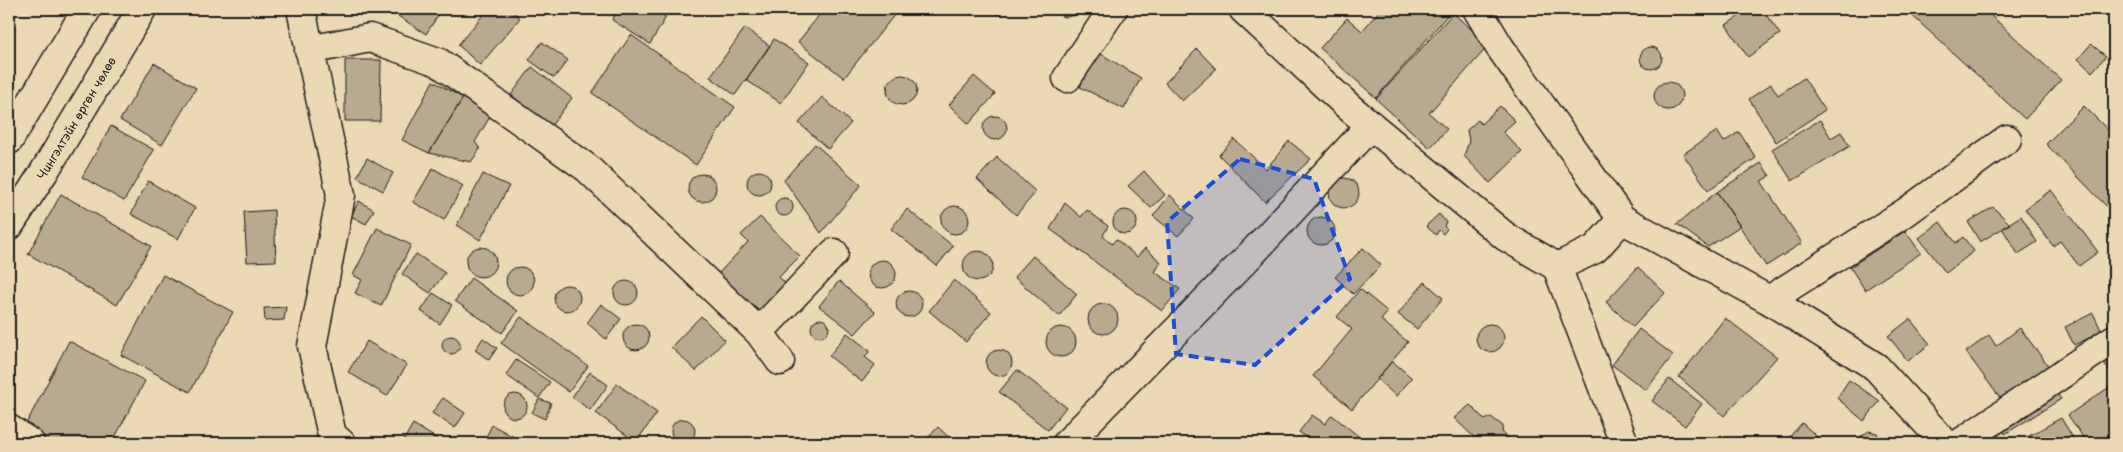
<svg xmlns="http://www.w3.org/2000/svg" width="2123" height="452" font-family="'Playpen Sans',sans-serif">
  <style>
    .building { fill: #b8aa90; stroke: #1c1c1c }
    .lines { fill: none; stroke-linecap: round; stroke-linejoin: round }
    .minor-casing { stroke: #1c1c1c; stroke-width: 31 }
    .major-casing { stroke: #1c1c1c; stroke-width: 31 }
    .minor { stroke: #ebd9b6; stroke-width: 28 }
    .major { stroke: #ebd9b6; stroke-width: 28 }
    .marked { fill: #1d4ed8; fill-opacity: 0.2; stroke: #1d4ed8; stroke-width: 4; stroke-dasharray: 10 6; stroke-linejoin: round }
    .labels { text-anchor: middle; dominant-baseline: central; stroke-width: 4.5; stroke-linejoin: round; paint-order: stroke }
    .street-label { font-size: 12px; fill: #1c1c1c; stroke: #ebd9b6 }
  </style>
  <rect width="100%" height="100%" fill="#ebd9b6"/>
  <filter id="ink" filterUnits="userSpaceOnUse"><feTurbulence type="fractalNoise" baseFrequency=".02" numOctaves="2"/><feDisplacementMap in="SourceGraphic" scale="10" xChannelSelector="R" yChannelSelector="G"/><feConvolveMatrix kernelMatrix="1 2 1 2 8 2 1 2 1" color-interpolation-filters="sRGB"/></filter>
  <g filter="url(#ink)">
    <path class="building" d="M387,9H442L426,34Z
      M488,9H510L520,18L480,65L458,45Z
      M618,9H652L666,17L650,44L612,20Z
      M824,9H899L844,78L798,42Z
      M991,9H1003L997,15Z
      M1055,9H1082L1076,15L1066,17L1061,16Z
      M1381,9H1450L1452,10L1376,98L1320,48L1347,18L1362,31Z
      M1750,9H1762L1780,34L1748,57L1726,25Z
      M1905,9H1984L2061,80L2025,119Z
      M1453,13L1489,45L1429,113L1447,129L1430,148L1376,99Z
      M745,28L770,46L735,95L710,77Z
      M631,35L735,107L696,165L592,93Z
      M774,39L809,62L781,103L746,80Z
      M542,42L568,60L554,78L529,60Z
      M2091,44L2106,56L2092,72L2078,59Z
      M1640 58a11 11 0 1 1 22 0a11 11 0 1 1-22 0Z
      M1197,49L1216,69L1182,101L1165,83Z
      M1096,51L1141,78L1124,109L1080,87Z
      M345,60H381L380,121H345Z
      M154,63L196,88L162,145L120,120Z
      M532,67L572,98L551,126L511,95Z
      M887 90a15 15 0 1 1 30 0a15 15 0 1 1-30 0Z
      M974,76L995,94L969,124L949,105Z
      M1804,78L1825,110L1776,142L1749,99L1771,84L1778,95Z
      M433,81L463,98L429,153L402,140Z
      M1654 96a14 14 0 1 1 28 0a14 14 0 1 1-28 0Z
      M822,97L851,123L828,149L799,123Z
      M463,98L491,115L475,142L480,149L471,162L429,153Z
      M1500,106L1515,121L1503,132L1522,152L1490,183L1464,156L1469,141L1467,130L1478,120L1481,124Z
      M2084,106L2114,136V214L2046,144Z
      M983 128a12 12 0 1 1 24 0a12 12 0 1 1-24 0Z
      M1820,120L1831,138L1841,132L1850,146L1792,181L1772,149Z
      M111,126L154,150L124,201L82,177Z
      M1717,131L1724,142L1739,132L1756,158L1708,190L1683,154Z
      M1234,139L1266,169L1289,141L1311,159L1265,202L1219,155Z
      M815,144L861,185L821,233L784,180Z
      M997,157L1036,192L1016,215L977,179Z
      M367,158L393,173L383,191L357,177Z
      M1761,163L1770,176L1761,181L1802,243L1766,266L1717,192Z
      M433,168L463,186L444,220L413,202Z
      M1144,171L1165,195L1151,208L1128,186Z
      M747 183a12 12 0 1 1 24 0a12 12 0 1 1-24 0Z
      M688 188a14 14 0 1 1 28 0a14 14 0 1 1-28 0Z
      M483,174L509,186L480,240L457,225Z
      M1329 193a15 15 0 1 1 30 0a15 15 0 1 1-30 0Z
      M148,181L195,208L178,239L131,214Z
      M2051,190L2098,252L2079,266L2060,241L2053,246L2025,209Z
      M1717,192L1740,226L1708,247L1677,224Z
      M61,194L151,246L117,305L28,254Z
      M1170,195L1194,219L1178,236L1153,216Z
      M775 207a9 9 0 1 1 18 0a9 9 0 1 1-18 0Z
      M359,201L374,210L366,224L351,216Z
      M1065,203L1081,217L1087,210L1108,226L1103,236L1112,244L1116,239L1137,257L1145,248L1161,262L1155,272L1180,289L1162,311L1050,229Z
      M941 220a14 14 0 1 1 28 0a14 14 0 1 1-28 0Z
      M1993,207L2010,224L1980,242L1968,222Z
      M907,209L953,246L937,266L891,229Z
      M274,210L276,261L247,262L244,212Z
      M1113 222a12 12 0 1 1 24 0a12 12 0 1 1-24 0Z
      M1439,214L1446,222L1444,226L1447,229L1443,234L1439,230L1436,235L1426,226Z
      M2021,216L2037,242L2018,254L2002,228Z
      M1307 231a14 14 0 1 1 28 0a14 14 0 1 1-28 0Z
      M760,217L800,256L779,277L790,288L762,317L718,274L748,242L741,235Z
      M1940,222L1956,243L1963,237L1974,251L1946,273L1919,238Z
      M377,228L411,245L381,306L355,293L362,280L353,275Z
      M1905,231L1921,253L1865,290L1850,267Z
      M466 262a15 15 0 1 1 30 0a15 15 0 1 1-30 0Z
      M1363,248L1381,265L1353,294L1335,277Z
      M963 266a15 15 0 1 1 30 0a15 15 0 1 1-30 0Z
      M416,254L445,273L430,293L402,274Z
      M1033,256L1077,294L1059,316L1014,277Z
      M868 274a14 14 0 1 1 28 0a14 14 0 1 1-28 0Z
      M506 281a14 14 0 1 1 28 0a14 14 0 1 1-28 0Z
      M1638,267L1665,293L1633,327L1606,302Z
      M163,275L233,312L190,392L121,355Z
      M471,278L518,311L502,333L455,301Z
      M954,280L991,312L966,342L929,311Z
      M614 293a12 12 0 1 1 24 0a12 12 0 1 1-24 0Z
      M839,281L875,312L855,334L819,306Z
      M1425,282L1443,298L1417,329L1398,314Z
      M554 298a13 13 0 1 1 26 0a13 13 0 1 1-26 0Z
      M1360,289L1388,312L1381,320L1408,342L1352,409L1313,376L1352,329L1337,317Z
      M896 304a13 13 0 1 1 26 0a13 13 0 1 1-26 0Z
      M433,293L452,305L440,324L421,311Z
      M1088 319a15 15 0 1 1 30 0a15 15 0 1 1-30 0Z
      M601,304L621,319L606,339L587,323Z
      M286,307L284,320L265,321L264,308Z
      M2093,313L2102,332L2074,345L2065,327Z
      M701,316L725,340L696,371L671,347Z
      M521,317L588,366L569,392L501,343Z
      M1725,318L1777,357L1724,416L1679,377Z
      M811 328a9 9 0 1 1 18 0a9 9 0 1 1-18 0Z
      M1910,319L1930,344L1908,361L1888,336Z
      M623 337a13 13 0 1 1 26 0a13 13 0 1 1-26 0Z
      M1476 338a14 14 0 1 1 28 0a14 14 0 1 1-28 0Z
      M1046 342a15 15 0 1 1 30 0a15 15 0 1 1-30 0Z
      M2020,328L2052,371L2006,406L1966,352L1989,335L1996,346Z
      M1639,329L1673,355L1646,390L1612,365Z
      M847,333L870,351L865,357L875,365L862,382L829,356Z
      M442 345a9 9 0 1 1 18 0a9 9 0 1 1-18 0Z
      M483,338L497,348L489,360L475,350Z
      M69,341L145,381L112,443H48L23,430Z
      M367,341L407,365L387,396L348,372Z
      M2114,348V378L2100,357Z
      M986 363a13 13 0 1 1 26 0a13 13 0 1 1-26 0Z
      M516,360L550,382L539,398L506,375Z
      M1392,361L1412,378L1396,396L1377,379Z
      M1017,370L1066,407L1048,430L999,392Z
      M590,372L608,385L590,410L572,397Z
      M1669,379L1702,404L1685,426L1652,401Z
      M1849,380L1880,401L1864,421L1837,398Z
      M617,384L657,413L636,442L596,413Z
      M2114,384V443H2087L2068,415Z
      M2053,389L2061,399L2005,434L1999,424Z
      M503 406a12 12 0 1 1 24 0a12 12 0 1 1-24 0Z
      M443,398L465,413L455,428L432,413Z
      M539,399L551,403L545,419L532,413Z
      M1470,405L1485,420L1491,417L1503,426L1502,432L1514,443H1480L1454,418Z
      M1312,415L1325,424L1332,415L1367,443H1306L1309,440L1299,432Z
      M2061,418L2075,441L2072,443H2034L2029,436Z
      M671 431a12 12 0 1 1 24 0a12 12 0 1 1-24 0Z
      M1802,423L1824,443H1784Z
      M413,424L444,443H402Z
      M492,425L516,438L513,443H483Z
      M938,427L955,443H923Z
      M1869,431L1877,433L1881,443H1858L1860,437Z"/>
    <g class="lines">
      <g class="minor-casing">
        <path id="minor" d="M301,9L341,195L312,346L332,435L341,443
          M1243,9L1350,108L1506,237L1557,267L1624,443
          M1477,9L1499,46L1622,219L1769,300L1876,367L1945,443
          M309,50L370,38L438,62L587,168L759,332L780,361
          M1067,78L1113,9
          M1557,267L1595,249L1622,219
          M1769,300L1906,212L2007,139
          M759,332L834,253
          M9,429L30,443
          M1067,443L1255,250L1371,125
          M1960,443L2114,339"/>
      </g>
      <g class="major-casing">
        <path id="major" d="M9,140L87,9
          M9,226L44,172L142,9"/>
      </g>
      <use href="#minor" class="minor"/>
      <use href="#major" class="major"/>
    </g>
  </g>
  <path class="marked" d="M1240,159L1314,179L1350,279L1255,365L1176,354L1167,222Z"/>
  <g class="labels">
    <g class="street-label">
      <text transform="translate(76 118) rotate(-59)">Чингэлтэйн өргөн чөлөө</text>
    </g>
  </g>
  <rect width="2123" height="452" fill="none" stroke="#ebd9b6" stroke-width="30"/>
  <rect x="15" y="15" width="2093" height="422" fill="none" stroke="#1c1c1c" stroke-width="2" filter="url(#ink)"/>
</svg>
